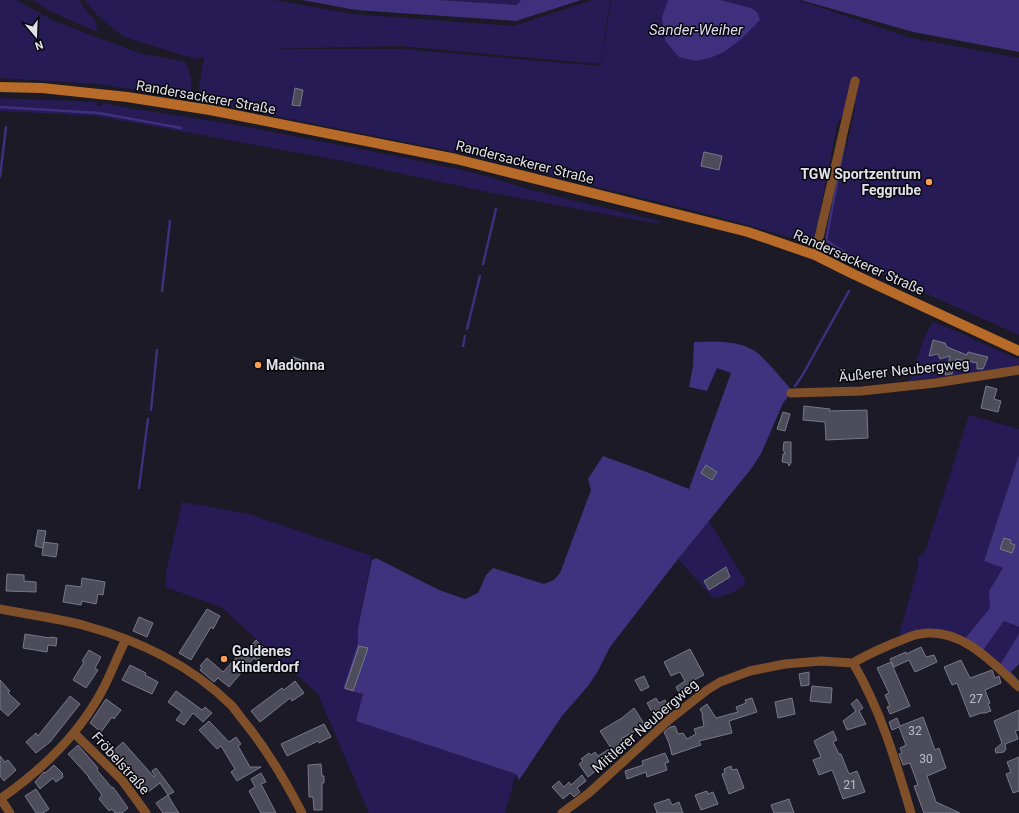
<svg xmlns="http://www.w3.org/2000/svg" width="1019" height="813" font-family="Roboto,sans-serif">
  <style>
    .green { fill: #261b55 }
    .forest { fill: #3f327f }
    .water { fill: #3e307d }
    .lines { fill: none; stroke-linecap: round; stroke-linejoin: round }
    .stream { stroke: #3e307d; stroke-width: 2.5 }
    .building { fill: #4d4c5a; stroke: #787888 }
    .minor { stroke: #7f4f29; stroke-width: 9 }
    .secondary { stroke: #b86b28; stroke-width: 10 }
    .poi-dot { fill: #fb9e52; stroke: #06060b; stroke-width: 1.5 }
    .labels { text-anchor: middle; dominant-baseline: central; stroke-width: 3; stroke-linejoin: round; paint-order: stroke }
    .number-label { font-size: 12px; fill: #bbbbc5 }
    .street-label { font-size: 14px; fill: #e0e0e9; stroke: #06060b }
    .poi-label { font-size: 14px; font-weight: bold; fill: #e0e0e9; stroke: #06060b; text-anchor: start }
    .water-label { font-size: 15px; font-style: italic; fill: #dbdaf1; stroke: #06060b }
  </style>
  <rect width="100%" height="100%" fill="#1b1a26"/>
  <path class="green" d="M0,0H16L54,21L139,53L186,62L191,79V98L97,84L0,78Z
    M33,0H79L85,9L96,21L97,32L48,10Z
    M85,0H274L353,14L514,26L593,0H610L601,64L400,46L260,49H400L601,66L611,0H798L911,38L1019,58V335L824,248L856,104L847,108L837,124L814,242H807L715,216L456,152L209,103L198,92L204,57L195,59L124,37L99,17L87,4Z
    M440,0H521L516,5Z
    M0,98L97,102V106H102L103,103L128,108L226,123L406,158L479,174L531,190L663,222L654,223L492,193L343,161L97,116L0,111Z
    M933,322L958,332L1019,360V367L909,381L925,336Z
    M969,415L1019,429V455L984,561L1004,567L989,591L990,608L963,641L940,634L901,641L899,636L918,566V558L925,552Z
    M182,502L250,514L372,556L358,628V643L343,689L363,694L356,721L516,774L505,813H369L318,694L221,607L165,587L166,573Z
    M708,521L711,524L746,582C739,592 725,595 714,599L678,559Z
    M1004,621L1019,627V634L998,668L981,653Z"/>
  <path class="forest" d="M694,342C718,342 745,339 763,358C773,368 781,378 790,388L791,393L783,403L761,454L751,469L678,559L610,647L598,671L588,686L562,716L519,780L516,774L356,721L363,694L343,689L358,643V628L372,560L376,558L439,590L465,599L478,593L486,575L493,568L544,584L554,580L560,573L591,490L588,479L603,456L649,473L689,489L731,373L717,368L707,391L689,387L693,366Z
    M1019,455V627L1004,621L981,653L963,641L990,608L989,591L1003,568L984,561Z
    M1019,634V664L1011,672L1017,678L1014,682L998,668Z"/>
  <path class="water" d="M302,0H439L516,5L521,0H581L516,21L356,10Z
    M668,0H720L751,8L757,12L760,20L740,40L724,52L710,58L695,61L679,57L665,41L662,17Z
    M801,0H1019V52L913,32Z"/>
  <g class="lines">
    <path class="stream" d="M0,107L99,113L181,128
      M845,142L826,240L859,262
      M0,177L6,127
      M483,264L496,209
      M162,291L170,221
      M467,329L480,276
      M463,346L465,336
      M795,386L802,376L849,291
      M151,410L157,350
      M139,488L148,419"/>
  </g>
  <path class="building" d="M295,88L303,90L300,106L292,105Z
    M704,152L722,156L719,170L701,166Z
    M933,340L945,343L947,347L967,355L968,352L988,357L983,369H977V363L956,359L952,374L945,375L950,356L940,359L938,354L929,356Z
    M293,357L305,361L303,369L291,365Z
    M986,386L997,389L994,399L1001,401L998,412L981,408Z
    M804,406L830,409L829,411L867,410L868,438L826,440L825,422L803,420Z
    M783,412L790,414L785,431L777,429Z
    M784,442H791V463L789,466L788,463L782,462L783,454H785L783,449Z
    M706,465L717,472L712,480L701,473Z
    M38,530L46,531L43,548L35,546Z
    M1004,538L1011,540L1010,543L1015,545L1012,553L1000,549Z
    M44,542L58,544L56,557L42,555Z
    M726,567L730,577L709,590L704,581Z
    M7,574L24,575V581L36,582V592L6,591Z
    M82,578L105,582L103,595L98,594L96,604L82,601L81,605L63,602L66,585L81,587Z
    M207,609L220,616L213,629L211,627L191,660L179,653Z
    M139,617L153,623L147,637L133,631Z
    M25,634L50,638V637L57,638L56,646L48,645L47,652L23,648Z
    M256,640L266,650L257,661L254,658L229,687L218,678L214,682L200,670L202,667L200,666L207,658L223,672L244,649L246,651Z
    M359,646L368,648L353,691L345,688Z
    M921,647L926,657L934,655L937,662L915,672L909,660L894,667L890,659L906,652V654Z
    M690,649L704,675L690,682L692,687L679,693L676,687L685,681L680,672L671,676L664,662Z
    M89,650L101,657L95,668L98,670L86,688L73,680L84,662L82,661Z
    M961,660L970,678L992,670L995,678L999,676L1001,683L985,690L990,703L988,704L991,711L985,713H981L970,717L957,683L952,685L944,667Z
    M891,662L910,706L890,714L887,707L890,706L885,695L889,693L877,668Z
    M130,665L146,673L145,675L158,682L152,694L122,680Z
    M809,672V685L801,686L799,674Z
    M644,676L649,687L641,691L635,680Z
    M0,680L10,691L8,693L20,704L8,716L0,709Z
    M295,681L304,693L292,701L290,698L260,722L251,711L282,688L284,690Z
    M812,686L832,688L831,703L810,701Z
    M176,691L202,710L205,707L212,713L203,722L193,713L184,725L176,720L182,712L168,702Z
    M70,696L80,704L50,742L36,753L26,742L36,733L38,736Z
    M656,698L659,703L665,700L671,711L656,719L647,703Z
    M752,698L757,712L729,721L732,733L699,741L701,745L672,755L669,743L664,732L670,727L675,726L678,734L683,733L687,739L696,734L694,729L704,726L702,715H703L700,709L707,704L716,718L738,712L736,707L746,703L745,700Z
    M792,698L795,714L778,718L775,702Z
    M106,699L121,710L114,719L112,717L101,732L90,723Z
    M857,699L863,708L859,711L866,724L847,730L843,721L856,711L851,704Z
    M634,708L645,725L621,739L623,743L617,746L621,752L603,763V764L597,768L598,769L588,777L579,764L583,761L581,759L589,753L591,755L595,752L598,756L611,748L600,731L622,718Z
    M1019,710V730L1015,731L1018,739L1005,744L1006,749L1004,752L996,753L995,749L1002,743L994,721Z
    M923,717L935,750L939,748L946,768L927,776L936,802L960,813H924L914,786L918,785L910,763L903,765L899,754L902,753L900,748L906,745L899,727L892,730L889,722L897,718L900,726Z
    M209,721L229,742L236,737L241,744L238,746L250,767H261L237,781L231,772L235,769L221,746L217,749L199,730Z
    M324,724L331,737L319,743L318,741L287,756L281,744Z
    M833,731L837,740L833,742L839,754H841L849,774L857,771L865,792L843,799L833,772L832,770L819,775L813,760L821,757L814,741Z
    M123,742L154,777L155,776L152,771L156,768L174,792L168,795L160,783L148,792L128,767H127L117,757L113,760L109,755Z
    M78,745L98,768L97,770L112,788L113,787L128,808L122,813H115L112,809L109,811L99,799L102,795L88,777H89L68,754Z
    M665,753L669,762L665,763L667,770L647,777L646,772L627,779L625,771L643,765L642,761Z
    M0,756L5,762L8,760L16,770L4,781L0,776Z
    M1019,757V791L1013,793L1006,774L1011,772L1007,762Z
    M321,764L322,776H324V783H322V810H314L313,797H309L308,765Z
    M54,765L63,774L62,775L63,777L56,782L53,778L40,789L35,782L44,772L45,773Z
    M731,766L732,770L737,769L744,788L729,794L722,774L725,773L724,769Z
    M261,773L266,782L261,784L276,813H261L249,791L255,787L251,779Z
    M582,775L586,781L577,788L580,792L574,797L570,793L563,799L552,787L559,781L564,787L569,782L571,785Z
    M36,789L49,809L43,813H36L25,796Z
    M707,791L708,794L713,792L718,804L701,810L695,795Z
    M168,795L173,804L179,813H163L156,803Z
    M669,799L672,805L679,802L683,813H657L654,804Z
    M789,799L794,813H774L771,805Z"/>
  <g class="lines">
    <path class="minor" d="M815,255L855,81
      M791,393L862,391L935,383L1019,370
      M0,609C29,615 58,618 86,626C138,640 192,666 231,705C235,709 238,714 242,719C266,748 285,780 302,813
      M853,663C866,655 880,649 894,643C903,640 911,635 920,634C961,627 992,662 1019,687
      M853,663C880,708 896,762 911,813
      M74,733L122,780L146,813
      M0,798L10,813
      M0,799C42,770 81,732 104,687C112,671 118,655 126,639
      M562,813L589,793L670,719L707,690L720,682L750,671L785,664L821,661L853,663"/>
    <path class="secondary" d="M0,87L42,88L127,97L210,110L456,159L748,232L815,255L853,274L1019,351"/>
  </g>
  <g class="poi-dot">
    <circle cx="929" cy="182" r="4"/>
    <circle cx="258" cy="365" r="4"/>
    <circle cx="224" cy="659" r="4"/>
  </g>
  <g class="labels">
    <g class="number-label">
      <text x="976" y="699">27</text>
      <text x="915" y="731">32</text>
      <text x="926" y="759">30</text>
      <text x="850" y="785">21</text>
    </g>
    <g class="street-label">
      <text transform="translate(206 97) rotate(10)">Randersackerer Straße</text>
      <text transform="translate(525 162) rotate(14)">Randersackerer Straße</text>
      <text transform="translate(859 262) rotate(24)">Randersackerer Straße</text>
      <text transform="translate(904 370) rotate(-6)">Äußerer Neubergweg</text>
      <text transform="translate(645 726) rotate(-41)">Mittlerer Neubergweg</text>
      <text transform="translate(121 763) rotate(48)">Fröbelstraße</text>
    </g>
    <g class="poi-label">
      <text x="921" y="174" text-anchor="end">TGW Sportzentrum<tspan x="921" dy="16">Feggrube</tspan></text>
      <text x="266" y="365">Madonna</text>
      <text x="232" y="651">Goldenes<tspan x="232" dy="16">Kinderdorf</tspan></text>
    </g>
    <g class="water-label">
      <text x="696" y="30">Sander-Weiher</text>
    </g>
  </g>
  <g transform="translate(36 36) rotate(161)" stroke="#06060b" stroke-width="3" paint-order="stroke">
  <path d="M0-3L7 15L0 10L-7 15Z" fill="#e0e0e9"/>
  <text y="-6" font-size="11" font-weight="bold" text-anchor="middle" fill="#e0e0e9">N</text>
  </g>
</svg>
